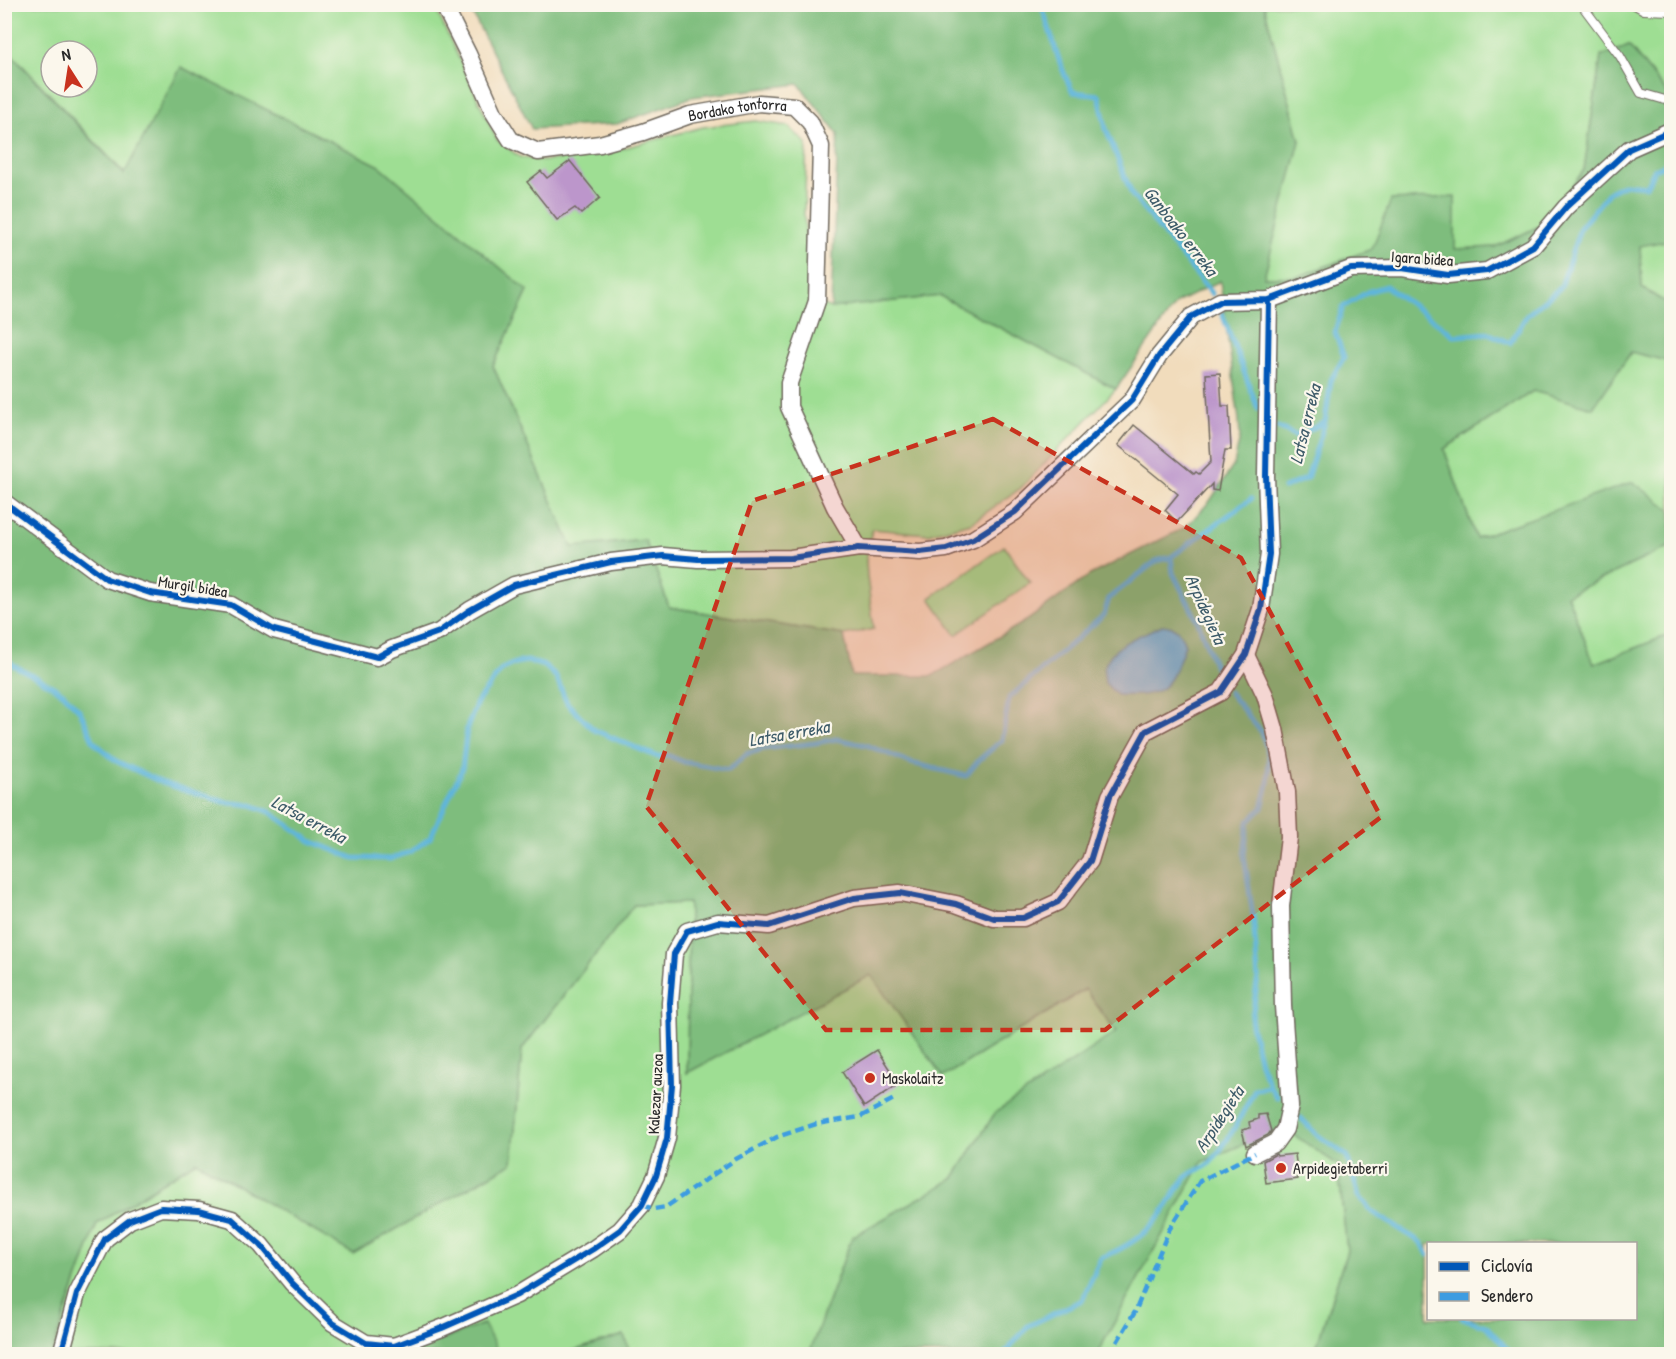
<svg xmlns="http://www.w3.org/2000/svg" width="1676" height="1359" font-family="'Patrick Hand',sans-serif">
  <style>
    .green { fill: #9ede93; stroke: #64845f; stroke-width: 1.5; fill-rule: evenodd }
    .forest { fill: #7ebd7d; stroke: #547454; stroke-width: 1.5; fill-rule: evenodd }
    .water { fill: #5eb5db; stroke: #447083; stroke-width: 1.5 }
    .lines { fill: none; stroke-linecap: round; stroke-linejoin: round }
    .stream { stroke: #5eb5db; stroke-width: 5 }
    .building { fill: #bc96cb }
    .service-casing { stroke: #70695e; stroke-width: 10 }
    .minor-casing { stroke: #70695e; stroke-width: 19 }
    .service { stroke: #fff; stroke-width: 8 }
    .minor { stroke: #fff; stroke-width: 16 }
    .quiet { stroke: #3d9ce1; stroke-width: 4.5; stroke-dasharray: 9 4.5; stroke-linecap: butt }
    .cycleway-casing { stroke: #fbf7ec; stroke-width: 10 }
    .cycleway { stroke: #0057b8; stroke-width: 6 }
    .marked { fill: #c8321e; fill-opacity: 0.2; stroke: #c8321e; stroke-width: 4.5; stroke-dasharray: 12 8; stroke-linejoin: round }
    .poi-dot { fill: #c8321e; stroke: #fbf7ec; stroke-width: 2 }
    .labels { text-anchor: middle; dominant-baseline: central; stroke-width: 4.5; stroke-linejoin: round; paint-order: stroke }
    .street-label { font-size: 16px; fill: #2b2b2b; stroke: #fbf7ec }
    .poi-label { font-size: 16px; fill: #2b2b2b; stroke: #fbf7ec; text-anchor: start }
    .water-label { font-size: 18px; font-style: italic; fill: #3d5b69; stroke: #fbf7ec }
  </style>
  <rect width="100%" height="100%" fill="#fbf7ec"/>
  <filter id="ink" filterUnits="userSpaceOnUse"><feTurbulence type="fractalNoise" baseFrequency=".0167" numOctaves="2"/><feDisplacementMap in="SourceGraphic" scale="12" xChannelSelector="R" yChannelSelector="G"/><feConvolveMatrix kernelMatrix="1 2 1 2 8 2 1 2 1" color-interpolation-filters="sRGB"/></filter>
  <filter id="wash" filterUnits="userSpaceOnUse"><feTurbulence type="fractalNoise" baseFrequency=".008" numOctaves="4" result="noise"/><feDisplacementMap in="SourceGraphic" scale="24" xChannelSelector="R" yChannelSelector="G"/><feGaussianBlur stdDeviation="1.35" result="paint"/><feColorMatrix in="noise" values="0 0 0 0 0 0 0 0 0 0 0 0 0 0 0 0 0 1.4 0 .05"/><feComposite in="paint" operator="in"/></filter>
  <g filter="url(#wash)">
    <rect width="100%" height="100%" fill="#f1dcbc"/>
    <path class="green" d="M5,5H434L497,140L520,157L542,161L597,155L703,127L756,121L788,126L807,144L804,213L810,300L831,308L940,296L1116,389L1021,488L971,523L928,534L872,529L866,560L867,577L874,629L844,635L669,607L645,540L572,548L493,366L528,291L182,67L125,174L5,47ZM51,51H87V87H51Z
      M1264,5H1671V92L1668,94L1629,46L1601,56L1584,170L1544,224L1495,247L1455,250L1372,249L1297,277H1263L1300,141Z
      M1671,240V306L1642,288L1640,245Z
      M1631,352L1671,362V510L1633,483L1476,538L1444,449L1533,391L1593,408Z
      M1004,546L1030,583L956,635L930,598Z
      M1671,546V634L1594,664L1567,595Z
      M689,903L687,1073L871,974L943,1077L1086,989L1116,1033L995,1113L953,1179L852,1237L809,1354H630L624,1335L563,1354H499L483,1324L403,1354H51L97,1224L196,1161L353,1254L512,1163L522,1049L634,905Z
      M1283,1127L1338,1165L1347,1251L1314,1354H1097L1202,1162Z"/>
    <path class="forest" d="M468,5H1264L1300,141L1264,277H1297L1372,249L1391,200L1455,197V249L1495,247L1544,224L1584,170L1601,56L1629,46L1668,94L1671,92V240L1640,246L1642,288L1671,306V362L1631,352L1593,408L1533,391L1444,449L1476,538L1633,482L1671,510V546L1567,595L1594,664L1671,634V1354H1314L1347,1251L1338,1165L1282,1127L1202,1162L1097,1354H809L852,1237L953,1179L995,1113L1116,1032L1085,989L943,1077L871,975L687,1073L689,903L634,905L522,1049L512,1163L353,1254L196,1161L97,1224L51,1354H5L4,47L124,174L181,67L380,166L528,291L493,366L572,547L645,540L669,607L844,635L852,676H932L1026,621L1090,575L1186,527L1210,501L1234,465L1240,437L1239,420L1220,281L1176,303L1116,389L940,296L831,308L838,134L799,84L692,97L617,124L532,129ZM1428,1244H1636V1318H1428Z
      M484,1324L499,1354H403Z
      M624,1335L630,1354H563Z"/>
    <path class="water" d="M1162,625C1177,626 1181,632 1185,645C1169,690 1165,697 1117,695L1105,683C1105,679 1103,672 1104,668C1111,643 1143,635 1162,625Z"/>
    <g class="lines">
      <path class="stream" d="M1041,4C1052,34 1058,65 1073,92L1099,95L1106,129L1132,195L1212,294
        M1222,313L1258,409
        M1278,427L1297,436L1325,422
        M1284,488L1307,478L1325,422L1331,380L1344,357L1335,332L1343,307L1367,292L1386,286C1408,304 1433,317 1454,336L1488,333L1510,343L1527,315L1561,287L1580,228L1609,192L1625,184L1646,186L1655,169L1672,161
        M1171,557L1173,573L1198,622L1217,672
        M4,656L13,665L40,679L63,693L80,711L94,742L116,761L163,783L225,802L252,805L270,812L311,841L353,858L390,859L410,852L430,838L462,769L467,728L477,702L502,669L515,663L527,661L545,666L556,677L567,703L594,730L658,757L667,755L684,762L729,770L746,754L763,749L815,743L836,739L866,745L911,763L966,776L979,760L1002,740L1009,698L1104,615L1109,598L1156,561L1171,557L1251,499
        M1229,692L1262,733L1269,756L1268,784L1262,808L1248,822L1244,855L1253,916L1258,977L1251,1024L1260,1063L1270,1087L1277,1097
        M1301,1118L1316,1134L1347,1156L1359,1196L1371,1211L1422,1243L1428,1255
        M1462,1318L1486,1326L1512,1354
        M1004,1354L1028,1326L1082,1300L1101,1258C1124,1248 1144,1237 1160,1216C1171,1203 1176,1186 1189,1175C1195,1170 1204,1169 1209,1164C1227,1145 1243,1112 1255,1089L1270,1087"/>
    </g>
    <g id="blocks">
      <path class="building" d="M570,161L600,198L581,214L575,208L557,220L527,182L541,171L547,178Z
        M1220,373L1222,406H1229L1231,450H1225L1218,491L1212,490V484L1177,522L1165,510L1178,494L1118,445L1134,425L1194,474L1196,472L1199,474L1211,462L1206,374Z
        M877,1050L899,1084L864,1107L842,1072Z
        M1266,1114L1271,1131L1268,1135L1246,1146L1242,1130L1250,1128L1249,1122L1258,1119V1115Z
        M1276,1154L1277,1156L1295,1154L1298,1179L1266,1183L1263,1161Z"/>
    </g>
  </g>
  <g filter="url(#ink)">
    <use href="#blocks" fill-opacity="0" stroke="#70695e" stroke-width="1.5"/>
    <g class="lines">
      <g class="service-casing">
        <path id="service" d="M1581,4L1620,56L1641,93L1672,102
          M1633,4L1644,10L1672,11"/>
      </g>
      <g class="minor-casing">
        <g id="minor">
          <path id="s1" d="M443,4L468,54L494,113L511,140L538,152L600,144L643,132L690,115L759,103L794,106L810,122L821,146L817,301L789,383V407L835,507L859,548"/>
          <path d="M4,502L107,579L150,593L231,605L274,630L377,657L392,649L439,632L470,610L514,585L611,562L663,556L698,559L791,558L859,548L920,552L946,549L973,539L1015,512L1132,400L1159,356L1191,317L1220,301L1269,300L1351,269L1402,268L1448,275L1487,271L1533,246L1566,207L1629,149L1672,130"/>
          <path d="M1246,655L1265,695L1275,729L1287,792L1289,837L1281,906L1283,1006L1290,1106L1285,1129L1275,1143L1255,1153"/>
          <path d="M61,1354L77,1294L105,1239L130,1220L161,1208L199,1210L232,1219L261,1245L292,1283L333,1323L366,1343L394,1346L442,1328L517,1295L593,1249L620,1230L642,1205L656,1176L667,1138L672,1085L670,1003L674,954L687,931L718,922L769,926L854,898L900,893L956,904L994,918H1023L1058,902L1090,861L1110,796L1146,731L1221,692L1246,655L1261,609L1269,554L1266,476L1269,300"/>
        </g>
      </g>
      <use href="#service" class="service"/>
      <use href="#minor" class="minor"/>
      <path class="quiet" d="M642,1205L654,1209L666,1207L736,1159L777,1137L816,1124L860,1117L894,1099
        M1110,1354L1135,1312L1169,1230L1200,1181L1255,1153"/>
      <g class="cycleway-casing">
        <path id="cycleway" d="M4,502L107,579L150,593L231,605L274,630L377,657L392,649L439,632L470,610L514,585L611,562L663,556L698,559L791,558L859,548L920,552L946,549L973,539L1015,512L1132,400L1159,356L1191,317L1220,301L1269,300L1351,269L1402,268L1448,275L1487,271L1533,246L1566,207L1629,149L1672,130
          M61,1354L77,1294L105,1239L130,1220L161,1208L199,1210L232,1219L261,1245L292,1283L333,1323L366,1343L394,1346L442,1328L517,1295L593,1249L620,1230L642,1205L656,1176L667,1138L672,1085L670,1003L674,954L687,931L718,922L769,926L854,898L900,893L956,904L994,918H1023L1058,902L1090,861L1110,796L1146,731L1221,692L1246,655L1261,609L1269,554L1266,476L1269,300"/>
      </g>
      <use href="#cycleway" class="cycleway"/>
    </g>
  </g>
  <path class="marked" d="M993,419L1241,558L1381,817L1105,1030H826L646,806L752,501Z"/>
  <g class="poi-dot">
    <circle cx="870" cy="1078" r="6"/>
    <circle cx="1281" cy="1168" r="6"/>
  </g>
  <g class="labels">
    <g class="street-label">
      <text stroke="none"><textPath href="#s1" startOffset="387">Bordako tontorra</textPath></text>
      <text transform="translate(1422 258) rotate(4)">Igara bidea</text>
      <text transform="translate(193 586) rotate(9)">Murgil bidea</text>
      <text transform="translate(655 1094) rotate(-87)">Kalezar auzoa</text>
    </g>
    <g class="poi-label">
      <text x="882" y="1078">Maskolaitz</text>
      <text x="1293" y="1168">Arpidegietaberri</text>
    </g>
    <g class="water-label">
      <text transform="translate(1181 231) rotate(52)">Ganboako erreka</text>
      <text transform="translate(1305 424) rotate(-76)">Latsa erreka</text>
      <text transform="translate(1206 609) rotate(66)">Arpidegieta</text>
      <text transform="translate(789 733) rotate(-10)">Latsa erreka</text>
      <text transform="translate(309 819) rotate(28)">Latsa erreka</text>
      <text transform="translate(1219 1119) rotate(-57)">Arpidegieta</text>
    </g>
  </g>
  <rect width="1676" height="1359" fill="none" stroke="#fbf7ec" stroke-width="24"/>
  <rect x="1427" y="1242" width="210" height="78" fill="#fbf7ec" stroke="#a8a59f" stroke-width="1.5"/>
  <rect x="1439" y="1262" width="30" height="9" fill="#0057b8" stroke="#a8a59f" stroke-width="1.5"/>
  <text x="1481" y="1272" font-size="18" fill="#2b2b2b">Ciclovía</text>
  <rect x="1439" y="1292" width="30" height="9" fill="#3d9ce1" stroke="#a8a59f" stroke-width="1.5"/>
  <text x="1481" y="1302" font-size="18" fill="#2b2b2b">Sendero</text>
  <g transform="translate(69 69) rotate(348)"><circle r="28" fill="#fbf7ec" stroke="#a8a59f" stroke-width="1.5"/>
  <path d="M0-4.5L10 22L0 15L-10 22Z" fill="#c8321e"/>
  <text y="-9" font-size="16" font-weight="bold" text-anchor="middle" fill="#2b2b2b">N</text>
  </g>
</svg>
